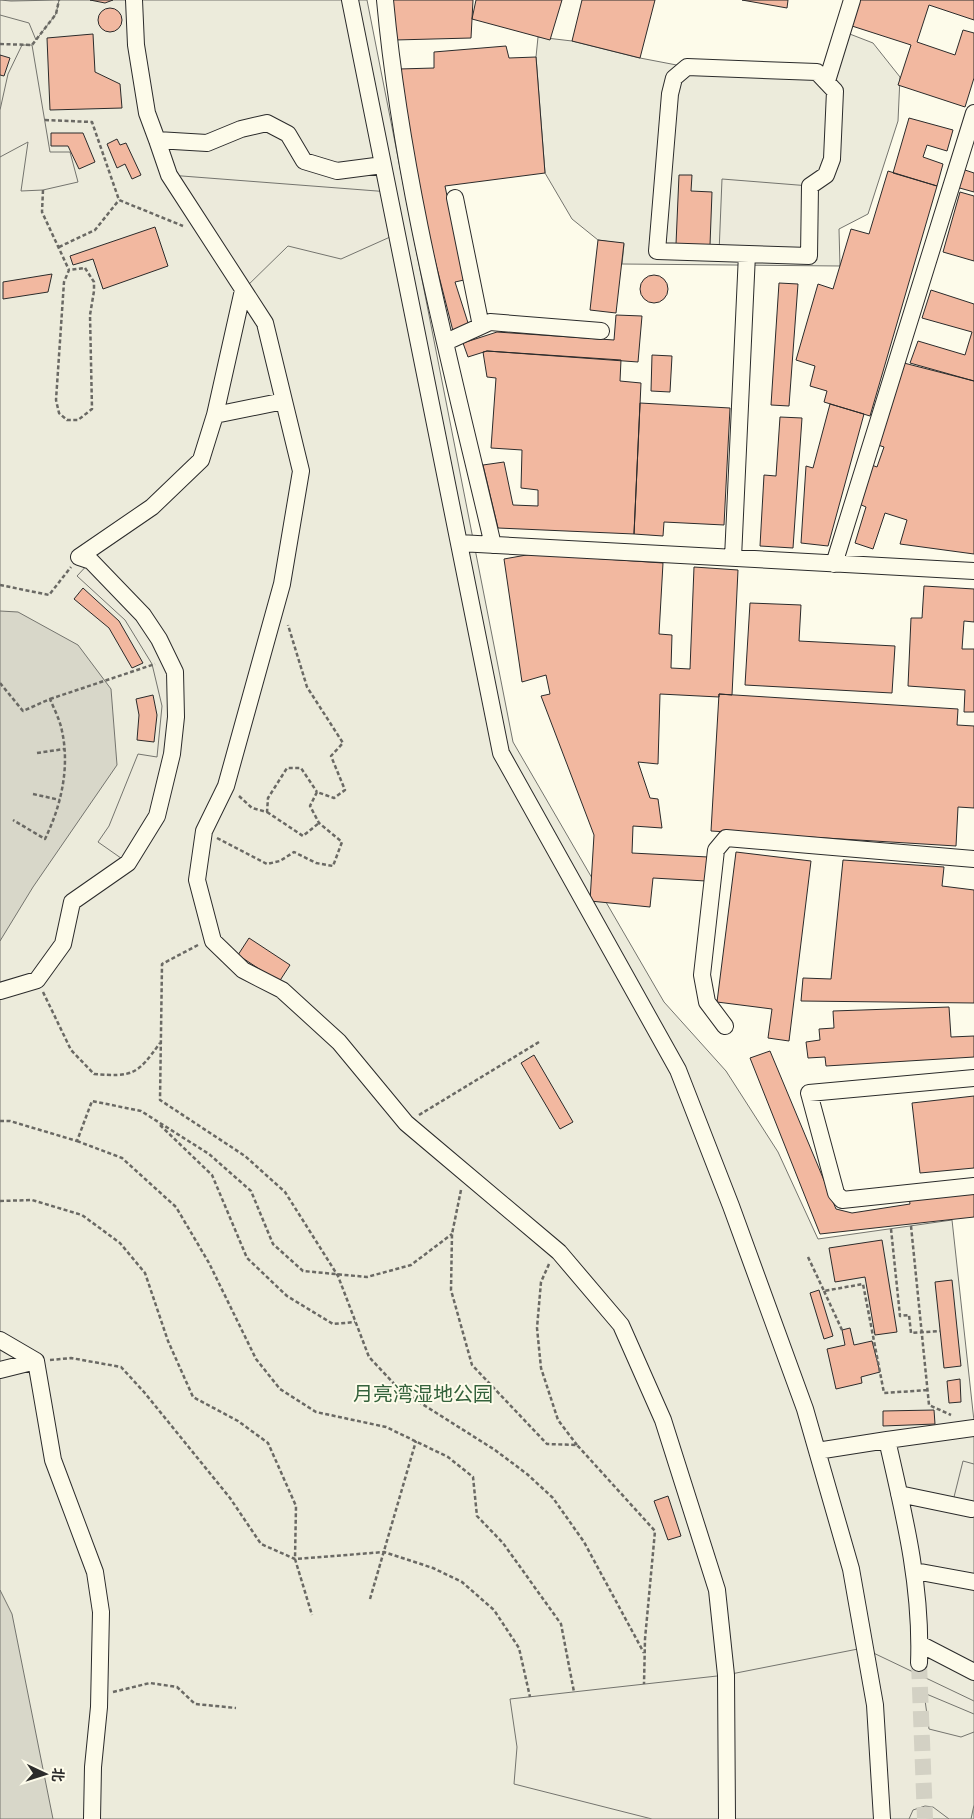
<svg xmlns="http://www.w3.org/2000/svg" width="974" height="1819" font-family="'Alegreya Sans','Noto Sans SC',sans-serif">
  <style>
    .green { fill: #ecebdb; stroke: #74746e }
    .parking { fill: #eceadb; stroke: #74746e }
    .water { fill: #d8d7c9; stroke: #74746e }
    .building { fill: #f2b8a0; stroke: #2b2b2b }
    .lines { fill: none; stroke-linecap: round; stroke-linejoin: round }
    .minor-tunnel { stroke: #d3d1c4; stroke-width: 16; stroke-dasharray: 16 8; stroke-linecap: butt }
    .minor-casing { stroke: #2b2b2b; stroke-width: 18 }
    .path { stroke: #6a6964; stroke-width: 2.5; stroke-dasharray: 4 2.5; stroke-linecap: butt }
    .minor { stroke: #fdfbea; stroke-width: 16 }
    .labels { text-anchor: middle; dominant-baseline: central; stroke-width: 4; stroke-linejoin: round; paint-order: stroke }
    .park-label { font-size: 20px; fill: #34623c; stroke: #fdfbea }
  </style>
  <rect width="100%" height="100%" fill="#fdfbea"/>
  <path class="green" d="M0,0H367L513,742L664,1002L726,1071L778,1152L818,1239L952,1220L974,1421V1819H0Z
    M842,31L873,43L900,77L898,121L868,214L839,229L840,266L622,264L624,244L598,240L572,219L545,173L536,57L538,37L572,41L640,58L687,67L827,81Z"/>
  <path class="parking" d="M0,0L11,1L59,0L56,14L36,40L29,23L0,15Z
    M22,45H32L50,152H70L78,182L43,190L21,191L28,142L0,157V110L8,74Z
    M169,175L390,192L399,233L341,259L288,246L243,290Z
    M722,179L810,186L809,256L719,253Z
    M91,561L143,615L175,672L157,816L128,863L98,842L109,826L138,754L157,757L162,706L152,664L125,620L77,576Z
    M963,1461L974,1464V1672L920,1644L899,1494L952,1505Z
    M863,1648L974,1701V1714L924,1693L929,1729L961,1737L974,1732V1805L971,1819H949L933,1807L925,1806L913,1810L909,1819H652L514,1784L517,1747L510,1699L726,1675Z"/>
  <path class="water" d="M0,611L18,612L78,645L111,689L117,765L33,887L0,941Z
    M0,1590L12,1614L53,1819H0Z"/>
  <path class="building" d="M90,0H113L105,3Z
    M392,0H473L471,38L395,40Z
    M476,0H562L550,40L472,19Z
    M582,0H655L640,58L572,41Z
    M742,0H788L787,8Z
    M860,0H974V20L929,5L917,42L955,55L963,30L974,33V78L965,107L898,85L911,45L852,26Z
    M98 20a12 12 0 1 1 24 0a12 12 0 1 1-24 0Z
    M93,34L95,72L120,84L122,108L50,110L47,38Z
    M506,46L509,58L536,57L545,173L445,186L464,280L455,282L469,326L453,331L418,194L399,69L434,68V52Z
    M0,55L10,58L4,76L0,75Z
    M909,118L953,130L947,151L927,145L923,157L943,164L937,186L893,173Z
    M51,133H83L95,162L79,169L68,146H51Z
    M117,139L120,145L126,143L141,175L132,179L125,164L117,168L107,144Z
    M962,169L974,173V192L956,187Z
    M888,171L937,186L870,416L824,402L827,391L810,386L815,366L796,360L818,284L833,289L851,229L869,234Z
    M679,175H692L691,191L712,192L710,245L676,244Z
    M960,192L974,196V261L943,252Z
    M155,227L168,266L103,289L93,259L73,265L70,256Z
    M598,240L624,243L616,313L590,310Z
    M52,274L48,292L3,299V282Z
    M640 289a14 14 0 1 1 28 0a14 14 0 1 1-28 0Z
    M779,283L798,284L789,406L771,405Z
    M931,290L974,304V381L910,363L918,341L965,355L972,332L922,318Z
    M616,315L642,316L638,362L487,351L468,357L463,343L497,332L614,340Z
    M487,351L621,360L620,381L641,383L634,534L498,528L483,465L504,462L513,505L538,506V490L521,488L522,450L491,448L496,378L487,377L483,352Z
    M652,355L672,356L670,392L651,391Z
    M900,362L974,381V554L900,544L907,520L885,513L873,549L855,543L866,507L857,503L869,464L877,467L884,447L875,444Z
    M640,403L730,408L724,525L664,522L663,536L634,534Z
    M830,404L864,414L828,546L801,543L806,466L813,468Z
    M780,417L802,418L793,548L760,546L764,475L776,476Z
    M532,554L663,563L659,634L672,635L671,668L690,669L694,567L738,570L732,695L719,694V697L660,694L658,764L638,762L650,798L658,799L662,828L633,826L632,853L708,857L706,881L653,878L650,907L590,901L594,835L541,696L550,694L546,675L522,682L504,559Z
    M924,586L974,589V622L964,621L962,649H974V712H964L965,690L908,686L911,618H922Z
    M83,588L119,621L143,663L132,668L109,628L74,599Z
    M750,603L801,605L799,641L895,646L892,693L745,685Z
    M719,694L958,709L957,725L974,726V808L958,807L956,846L711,831Z
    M153,695L157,715L154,742L137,740L139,715L136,699Z
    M736,852L811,861L789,1041L768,1038L772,1009L717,1002Z
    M843,860L944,867L942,886L974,890V1003L801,1001L803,978L831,979Z
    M249,938L290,965L279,982L238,955Z
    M949,1007L951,1037L974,1036V1057L826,1066L825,1057L808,1058L806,1042L820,1040L819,1029L834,1028L833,1011Z
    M770,1051L836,1209L852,1213L910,1204L909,1197L974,1190V1217L820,1234L750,1058Z
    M534,1055L573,1122L560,1129L521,1063Z
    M974,1096V1168L920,1173L912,1103Z
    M882,1240L897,1332L875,1335L865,1277L835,1282L829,1248Z
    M952,1280L961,1366L944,1368L935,1282Z
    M819,1290L833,1336L824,1339L810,1293Z
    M850,1328L854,1345L872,1341L880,1372L861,1377L862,1383L836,1389L827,1349L845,1345L842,1330Z
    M960,1379L961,1402L949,1403L947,1381Z
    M934,1410L935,1424L883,1426V1411Z
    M668,1496L681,1536L668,1540L654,1501Z"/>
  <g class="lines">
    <path class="minor-tunnel" d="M919,1663L925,1819"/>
    <g class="minor-casing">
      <path id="minor" d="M134,0L136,45L147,113L157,140L169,175L265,323L301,471L282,584L226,786L204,831L197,880L213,941L243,970L282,990L339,1042L406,1123L559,1252L621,1325L663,1420L717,1590L726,1675L727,1819
        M350,0L501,753L678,1070L731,1206L805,1409L851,1569L875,1705L882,1819
        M385,0C402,185 451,365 493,545
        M687,67L817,72L835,91L832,159L826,175L810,186L809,256L657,251L670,94L674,78Z
        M827,81L852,0
        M157,140L207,143L241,129L267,123L288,134L304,161L337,171L383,165
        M455,198L481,326
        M446,342L490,322L601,331
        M215,415L284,401
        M459,543L974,571
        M733,558L747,254
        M834,564L974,113
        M0,991L37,980L63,944L72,902L128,863L157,816L172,754L176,717L175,672L159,639L143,615L91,561L79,557L152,507L201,460L215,415L243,290
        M725,1026L707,1002L702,975L716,850L726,838L974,859
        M974,1078L809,1093L836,1193L842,1200L974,1186
        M0,1340L36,1361L53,1460L95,1572L101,1612L99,1707L93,1767L92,1819
        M0,1370L36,1361
        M817,1451L887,1440
        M899,1494L971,1509
        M915,1571L974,1582
        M920,1644L974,1672
        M919,1663C922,1586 904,1514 887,1440L974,1428"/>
    </g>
    <path class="path" d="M0,44L32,45L56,14L59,0
      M45,120L92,122L119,200L183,226
      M43,190L42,212L69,270
      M59,247L95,230L119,200
      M85,268L94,282V291L90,315L92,409L78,420H67L59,413L56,400L64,282L69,270Z
      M0,585L49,595L71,567
      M0,683L23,711L50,699C54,709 60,720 62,731C70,768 61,806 45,839L13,820
      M50,699L155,664
      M37,753L64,749
      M33,794L60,800
      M239,796L252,808L267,812L268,798L287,768H301L317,792
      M267,812L303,836L319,823
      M217,838L267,864L280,861L294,852L316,863L333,866L342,842L319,823L310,806L317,792L334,798L345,790L331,756L343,743L307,687L288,625
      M198,945L162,964L160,1100L245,1156L285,1192L338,1276L369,1357L400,1390L495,1450L527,1474L553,1498L584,1542L644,1653
      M43,992L71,1050L94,1074C133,1077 137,1075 160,1043
      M419,1115L539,1042
      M0,1121H10L77,1141L92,1101L141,1111L209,1154L251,1191L273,1244L303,1271L367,1277L411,1265L452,1234
      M160,1125L212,1175L247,1258L287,1296L333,1324L355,1322
      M77,1141L122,1158L176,1207L209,1263L256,1359L280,1389L316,1412L386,1427L448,1457L473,1477L477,1516L503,1543L561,1624L574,1692
      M461,1190L452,1234L451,1290L472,1365L547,1444L577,1445L655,1531L645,1639L644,1684
      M0,1201L32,1200L82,1215L120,1243L145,1273L168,1341L193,1397L238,1421L268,1443L296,1506L295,1559L312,1615
      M911,1226L929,1405L951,1415
      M891,1229L900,1316L909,1315L911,1333L940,1331
      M808,1257L824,1291L863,1284L884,1393L928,1390
      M549,1264L541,1282L537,1328L541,1368L558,1420L577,1445
      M824,1291L842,1330
      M50,1360L71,1358L121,1367L144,1392L230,1498L261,1544L295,1559L384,1552L433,1568L462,1582L494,1610L519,1648L530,1697
      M370,1599L416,1441
      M113,1692L150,1683L177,1687L195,1704L236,1708"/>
    <use href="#minor" class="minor"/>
  </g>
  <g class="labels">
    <g class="park-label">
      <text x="423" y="1395">月亮湾湿地公园</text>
    </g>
  </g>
  <g transform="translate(45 1774) rotate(94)" stroke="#fdfbea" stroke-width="4" paint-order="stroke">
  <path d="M0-4L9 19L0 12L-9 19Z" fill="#2b2b2b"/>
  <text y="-8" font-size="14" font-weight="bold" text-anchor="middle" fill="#2b2b2b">北</text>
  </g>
</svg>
